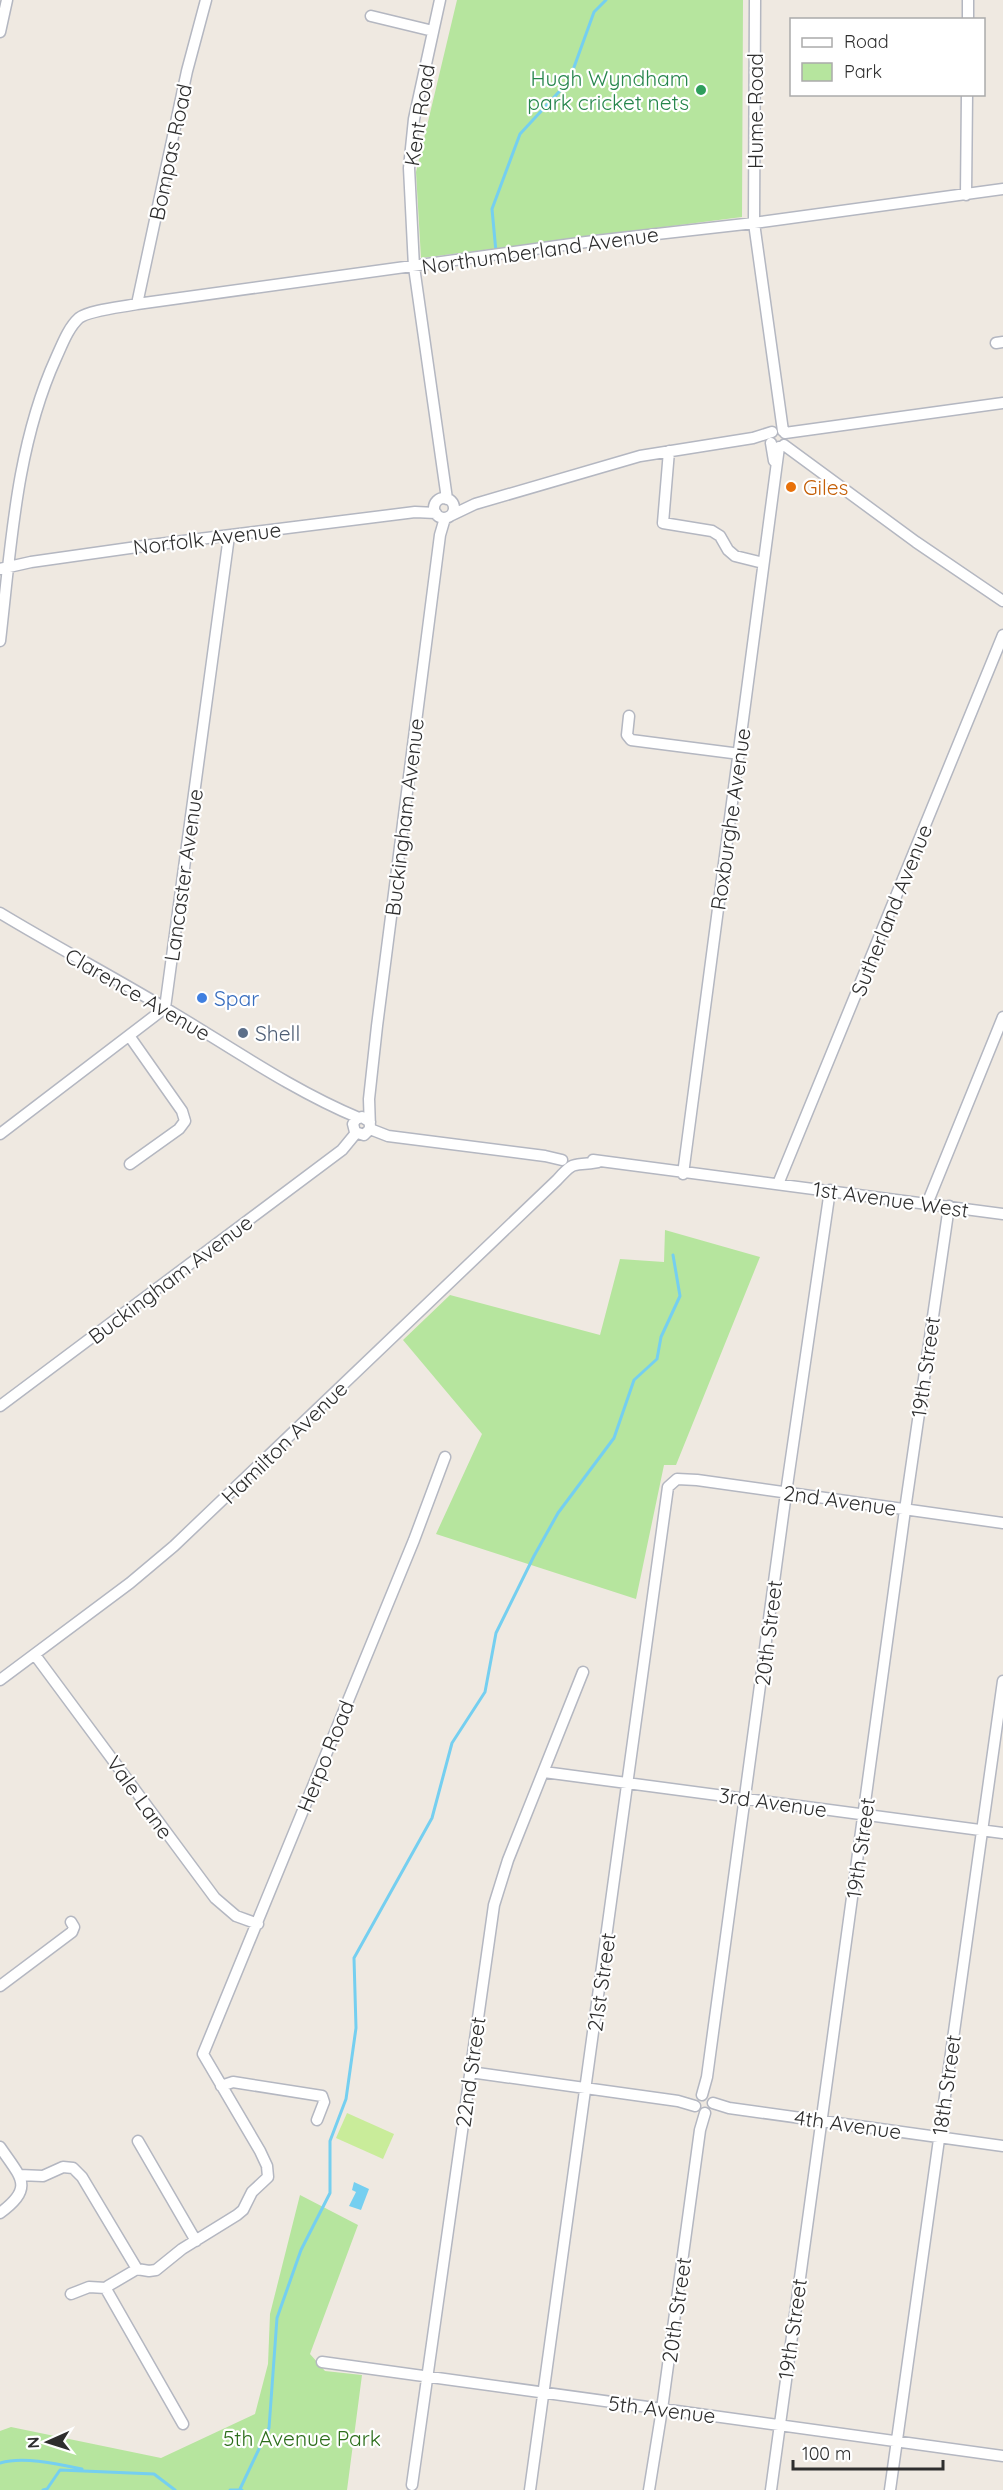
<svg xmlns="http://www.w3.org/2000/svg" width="1003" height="2490" font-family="Quicksand,sans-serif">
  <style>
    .green { fill: #b6e59e }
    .pitch { fill: #c9ec9a }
    .water { fill: #75cff0 }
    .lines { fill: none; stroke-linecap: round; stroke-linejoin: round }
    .stream { stroke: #75cff0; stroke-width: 3 }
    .minor-casing { stroke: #b4b7c1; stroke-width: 13 }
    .minor { stroke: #fff; stroke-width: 10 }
    .leisure-dot { fill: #2e9e5b; stroke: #fff; stroke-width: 2 }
    .food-dot { fill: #e8710a; stroke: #fff; stroke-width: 2 }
    .shop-dot { fill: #3f7fe0; stroke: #fff; stroke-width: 2 }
    .service-dot { fill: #5c6f8a; stroke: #fff; stroke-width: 2 }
    .labels { text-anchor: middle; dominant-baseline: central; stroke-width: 4.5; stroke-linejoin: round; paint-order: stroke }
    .leisure-label { font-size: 21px; fill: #27864d; stroke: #fff; text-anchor: end }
    .street-label { font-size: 21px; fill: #2e2e2e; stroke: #fff }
    .food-label { font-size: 21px; fill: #c56008; stroke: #fff; text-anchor: start }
    .shop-label { font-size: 21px; fill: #366cbe; stroke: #fff; text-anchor: start }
    .service-label { font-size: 21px; fill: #4e5e75; stroke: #fff; text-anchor: start }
    .park-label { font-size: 21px; fill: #2c6e1b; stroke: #fff }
  </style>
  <rect width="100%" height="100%" fill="#efe9e1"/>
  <path class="green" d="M457,0H743L742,217L421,258L416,172Z
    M665,1230L760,1257L676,1465H664L636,1599L436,1534L482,1434L403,1340L450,1295L600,1335L620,1259L664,1262Z
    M300,2195L358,2225L310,2354L325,2371L362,2375L347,2490H0V2431L11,2427L161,2458L255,2414L268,2364L270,2314Z"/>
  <path class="pitch" d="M347,2113L394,2134L383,2159L336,2138Z"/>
  <path class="water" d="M354,2182L369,2189L361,2210L349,2206L356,2192L352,2190Z"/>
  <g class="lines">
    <path class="stream" d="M496,252L492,209L520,134L569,81L594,12L606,0
      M0,2463C23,2456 58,2464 82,2469
      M240,2489L269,2428L277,2318L301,2250L330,2193V2141L346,2099L356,2028L354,1958L432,1818L452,1743L485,1692L496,1633L534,1556L558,1513L614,1438L634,1380L657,1359L661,1337L680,1296L673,1255
      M43,2490L47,2489L60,2470L154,2474L175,2490
      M230,2490H242"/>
    <g class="minor-casing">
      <path id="minor" d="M440,0L414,119L409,168L414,267L447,499
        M755,0L754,223L783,431
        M371,16L433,31
        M968,20V0
        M0,32L7,0
        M966,195L967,94
        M137,304L187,71L206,0
        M996,343L1003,342
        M785,433L1003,403
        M771,443L774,461
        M784,445L916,542L1003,601
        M669,451L663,523L712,531L720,536L728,550L735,556L763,563
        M434 508a10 10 0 1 1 20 0a10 10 0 1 1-20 0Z
        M452,515L475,504L640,456L753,438L772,432
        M0,569L31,562L151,545L415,512L436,513
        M0,641C11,546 16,446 56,358C62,345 68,328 79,318C90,310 123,307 137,304L586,242L754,223L1003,189
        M629,716L627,735L631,740L740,754
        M0,913C58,948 117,979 175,1014C235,1050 294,1091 359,1118
        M370,1122L362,1117L356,1119L353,1124L355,1132L364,1135L370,1129L369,1099L377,1026L440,535L445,518
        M370,1129L388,1136L545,1156L562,1160
        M0,1134L165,1008L229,536
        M593,1160L1003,1214
        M130,1164L179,1129L185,1121L182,1111L130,1037
        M683,1174L779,447
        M778,1184L1003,635
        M927,1204L1003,1017
        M0,1406L342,1150L356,1133
        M35,1655L215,1898L236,1916L258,1924
        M0,1680L130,1583L174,1546L557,1180C576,1159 572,1167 598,1162
        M544,1772L1003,1833
        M0,1986L72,1932L74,1927L71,1922
        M470,2072L678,2101L695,2106
        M221,2086L233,2082L322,2096L324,2102L317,2120
        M702,2095L707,2077L786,1493L830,1190
        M713,2103L729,2108L1003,2146
        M138,2141L196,2241
        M0,2147C21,2178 35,2187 0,2213
        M19,2175L43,2176L63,2167L73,2168L82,2177L137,2269
        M71,2294L89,2287L106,2288
        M322,2362L1003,2456
        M183,2424L106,2289L108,2286L137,2269L149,2271L156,2270L182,2249L237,2215L243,2210L252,2192L268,2177L267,2166L260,2151L203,2054L414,1540L445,1457
        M412,2485L494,1905L508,1860L583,1672
        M530,2490L668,1487L677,1479L697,1480L1003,1523
        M649,2490L662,2409L700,2130L705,2113
        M771,2490L905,1510L949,1206
        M890,2490L1003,1681"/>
    </g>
    <use href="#minor" class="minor"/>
  </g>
  <circle class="leisure-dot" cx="701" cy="90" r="6"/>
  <circle class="food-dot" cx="791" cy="487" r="6"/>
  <circle class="shop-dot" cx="202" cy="998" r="6"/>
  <circle class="service-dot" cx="243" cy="1033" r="6"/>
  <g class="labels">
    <g class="leisure-label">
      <text x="689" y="78">Hugh Wyndham<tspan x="689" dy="24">park cricket nets</tspan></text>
    </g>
    <g class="street-label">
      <text transform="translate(755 111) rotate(-90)">Hume Road</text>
      <text transform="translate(419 115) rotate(-81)">Kent Road</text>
      <text transform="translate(170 152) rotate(-78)">Bompas Road</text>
      <text transform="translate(540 250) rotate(-8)">Northumberland Avenue</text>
      <text transform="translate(207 538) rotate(-7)">Norfolk Avenue</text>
      <text transform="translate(404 817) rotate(-83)">Buckingham Avenue</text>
      <text transform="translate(730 819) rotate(-82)">Roxburghe Avenue</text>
      <text transform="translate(183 875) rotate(-82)">Lancaster Avenue</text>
      <text transform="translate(891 910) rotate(-68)">Sutherland Avenue</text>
      <text transform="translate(138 994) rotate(30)">Clarence Avenue</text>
      <text transform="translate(891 1199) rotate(8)">1st Avenue West</text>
      <text transform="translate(170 1279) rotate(-37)">Buckingham Avenue</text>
      <text transform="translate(925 1367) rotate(-82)">19th Street</text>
      <text transform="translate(284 1442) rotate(-44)">Hamilton Avenue</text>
      <text transform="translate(840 1500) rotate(8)">2nd Avenue</text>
      <text transform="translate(768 1633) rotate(-83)">20th Street</text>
      <text transform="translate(325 1756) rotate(-68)">Herpo Road</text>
      <text transform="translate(140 1797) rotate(54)">Vale Lane</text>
      <text transform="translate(773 1802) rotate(8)">3rd Avenue</text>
      <text transform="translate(860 1848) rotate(-82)">19th Street</text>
      <text transform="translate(601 1982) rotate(-82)">21st Street</text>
      <text transform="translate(470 2072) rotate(-82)">22nd Street</text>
      <text transform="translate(946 2085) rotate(-82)">18th Street</text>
      <text transform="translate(848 2124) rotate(8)">4th Avenue</text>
      <text transform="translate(676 2310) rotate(-82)">20th Street</text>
      <text transform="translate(792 2329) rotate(-82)">19th Street</text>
      <text transform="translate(662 2409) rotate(7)">5th Avenue</text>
    </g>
    <g class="food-label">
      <text x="803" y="487">Giles</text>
    </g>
    <g class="shop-label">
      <text x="214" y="998">Spar</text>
    </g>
    <g class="service-label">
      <text x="255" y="1033">Shell</text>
    </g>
    <g class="park-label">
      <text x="302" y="2438">5th Avenue Park</text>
    </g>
  </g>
  <rect x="790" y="18" width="195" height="78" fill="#ffffff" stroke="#ababab" stroke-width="1.5"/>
  <rect x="802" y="38" width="30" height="9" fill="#ffffff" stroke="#ababab" stroke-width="1.5"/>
  <text x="844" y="48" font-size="18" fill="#2e2e2e">Road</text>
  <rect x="802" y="63" width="30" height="18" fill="#b6e59e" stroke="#ababab" stroke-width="1.5"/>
  <text x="844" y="78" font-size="18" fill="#2e2e2e">Park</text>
  <g transform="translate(48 2442) rotate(267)" stroke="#ffffff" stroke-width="4.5" paint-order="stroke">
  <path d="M0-4.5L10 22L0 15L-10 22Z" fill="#2e2e2e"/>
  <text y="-9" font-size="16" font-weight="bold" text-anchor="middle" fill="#2e2e2e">N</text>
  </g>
  <path d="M793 2460v9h150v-9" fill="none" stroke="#2e2e2e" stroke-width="3"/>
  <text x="802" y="2460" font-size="18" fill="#2e2e2e" stroke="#ffffff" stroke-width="4.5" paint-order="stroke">100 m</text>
</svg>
